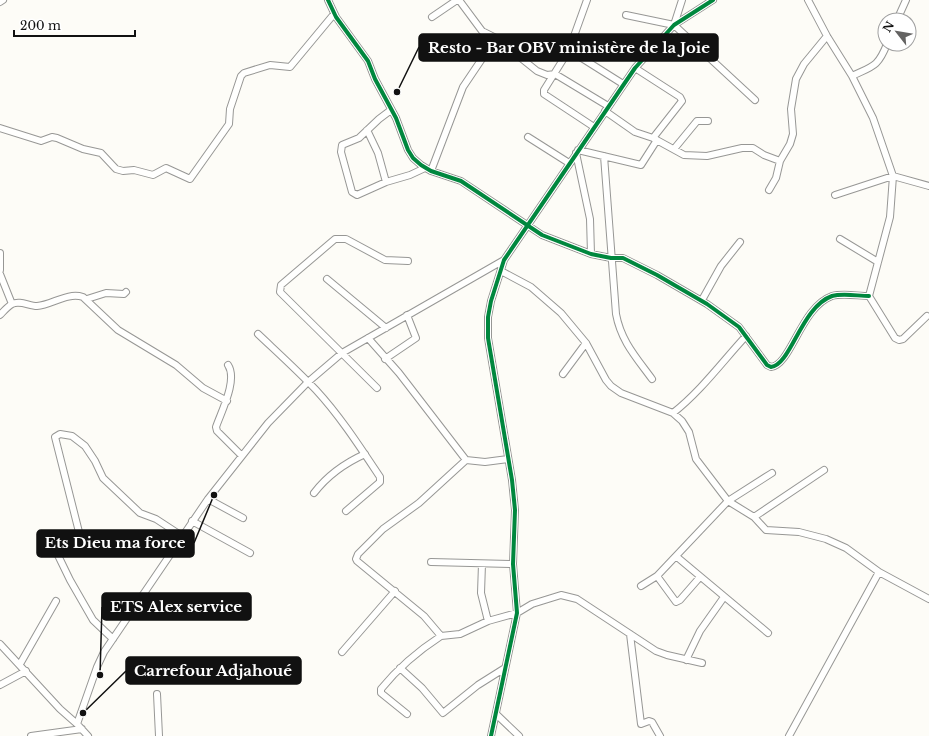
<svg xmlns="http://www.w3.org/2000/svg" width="929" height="736" font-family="'Libre Baskerville',serif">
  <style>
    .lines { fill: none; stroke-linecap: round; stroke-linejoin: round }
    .minor-casing { stroke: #979795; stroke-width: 8 }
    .minor { stroke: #fffffe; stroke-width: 6 }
    .cycleway-casing { stroke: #fff; stroke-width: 6 }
    .cycleway { stroke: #00873e; stroke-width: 4 }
    .leader { fill: none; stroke: #111; stroke-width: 1.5 }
    .callout-dot { fill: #111; stroke: #fff; stroke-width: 1.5 }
    .callout { fill: #111; stroke: #111; stroke-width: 1.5 }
    .callout-label { font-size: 15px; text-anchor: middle; font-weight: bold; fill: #fff }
  </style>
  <rect width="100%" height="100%" fill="#fdfcf7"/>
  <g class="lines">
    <g class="minor-casing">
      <path id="minor" d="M328,0L336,17L368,61L375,79L396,118L408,150L413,158L421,165L431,171L461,181L542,235L591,254L611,258H623L657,275L707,304L739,327L767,365L771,367C791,365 801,307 832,296C843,293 858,296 869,296
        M459,0L482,31L496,38L537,71L547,75L555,74L608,106
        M587,0L569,50L544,90V94L594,127
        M808,0L827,36L852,76L873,118L893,176L890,217L869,296L895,338L899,340L903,339L927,316
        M0,2L3,0
        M626,15L674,25L755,100
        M432,17L457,0
        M897,20L906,0
        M674,25L682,0
        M569,50L623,84
        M635,68L680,97L682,101L653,138
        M852,76C873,66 878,67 887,44
        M391,110L379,119L359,138L342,145L341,152L352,192L357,195L386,182L410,175L425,168
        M605,111L635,132L653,138L684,155L707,156L742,148H753L764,155L780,161
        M0,128L41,141L52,137L57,138L83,149L101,153L116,169L123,171L134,170L153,175L166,168L190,179L229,124L230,109L241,76L244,73L270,65L290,67L334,14
        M367,130L378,153L386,182
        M528,137L569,163
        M674,149L697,121H708
        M578,150L641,165L657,140
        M576,153L590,219L591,254
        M604,156L616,314C621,341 636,357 652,379
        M431,171L463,87L496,38
        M769,190L776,178L780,161L790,144L793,134L791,109L796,79L804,64L827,36
        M835,195L893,176L929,186
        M840,239L878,262
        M0,253V270
        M501,271L531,287L561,313L586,343L606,380L611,386L621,393L673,413L682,421L689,432L696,459L728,501L754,517L766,530L799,532L826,539L846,548L879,572L929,599
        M0,274L12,304
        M327,279L386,328
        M87,299L106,293L124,294L126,292
        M702,300L721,266L740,242
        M0,315C3,312 7,307 12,304C20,300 29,306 37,306C52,305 67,292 83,297L118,330L176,365L203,388L227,401
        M258,334C277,352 297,370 316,390C340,416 360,447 380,477V482L346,511
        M368,338L399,373L466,460
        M385,359L416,338L407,315
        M228,365C238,380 221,412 216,427L217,431L241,455
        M563,374L586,343
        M377,388L280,292L281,285L335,239H346L385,260L408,261
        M673,413C701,391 722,362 746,336
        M508,459L485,462L466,460L419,503L383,529L358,554L356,559L357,561L424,616L441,636L460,634L488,621L517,613L532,604L561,595L577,599L656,651L667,655L702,663
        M314,493C327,476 345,463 365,454
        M208,499L243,518
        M754,517L824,470
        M192,521L250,553
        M677,557L768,633
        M431,562L513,564
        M482,564L481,593L488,621
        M657,576L676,602L680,600L700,577
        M641,586L657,576L728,501L772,473
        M630,634L641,724L649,721L652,722L660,736
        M113,639L93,620L70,580L53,545L54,540L76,535L79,532L55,437L60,434L72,436L85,446L95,461L103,478L140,513L156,519L182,536
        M0,644L60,709L77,724
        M342,652L395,591
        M686,660L700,631L724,597
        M20,664L56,601
        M400,668L422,688L443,713L478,685L505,668
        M0,685L26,671
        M157,694L159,736
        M407,714L381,693V689C398,668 418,651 441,636
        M496,714L519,736
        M31,736L82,729
        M88,736L77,724L97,667L104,652L208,499L268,423L308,382L342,353L504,260
        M491,736L517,613L513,564L515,510L512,480L488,338V317L491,301L504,260L635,68L674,25L713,0
        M789,736L879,572"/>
    </g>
    <use href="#minor" class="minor"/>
    <g class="cycleway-casing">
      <path id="cycleway" d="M328,0L336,17L368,61L375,79L396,118L408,150L413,158L421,165L431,171L461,181L542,235L591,254L611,258H623L657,275L707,304L739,327L767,365L771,367C791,365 801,307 832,296C843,293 858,296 869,296
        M491,736L517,613L513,564L515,510L512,480L488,338V317L491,301L504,260L635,68L674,25L713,0"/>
    </g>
    <use href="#cycleway" class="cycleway"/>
  </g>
  <path class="leader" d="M397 92L419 47M214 495L194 543M100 675L102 607M83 713L126 671"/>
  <g class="callout-dot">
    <circle cx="397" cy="92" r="4"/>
    <circle cx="214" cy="495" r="4"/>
    <circle cx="100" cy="675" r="4"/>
    <circle cx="83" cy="713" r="4"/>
  </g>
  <g class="callout">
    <rect x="419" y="34" width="299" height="27" rx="4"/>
    <rect x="37" y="530" width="157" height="27" rx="4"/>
    <rect x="102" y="593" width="149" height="27" rx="4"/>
    <rect x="126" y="657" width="175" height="27" rx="4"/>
  </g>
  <g class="callout-label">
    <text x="569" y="53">Resto - Bar OBV ministère de la Joie</text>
    <text x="115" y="548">Ets Dieu ma force</text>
    <text x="176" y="612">ETS Alex service</text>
    <text x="213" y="676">Carrefour Adjahoué</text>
  </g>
  <g transform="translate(897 32) rotate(301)"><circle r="19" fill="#ffffff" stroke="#a0a0a0"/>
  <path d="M0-3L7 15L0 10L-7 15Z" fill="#646362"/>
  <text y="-6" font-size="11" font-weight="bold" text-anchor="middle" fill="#111111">N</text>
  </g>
  <path d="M14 30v6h121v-6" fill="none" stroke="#111111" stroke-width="2"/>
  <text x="20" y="30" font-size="12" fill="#111111" stroke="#ffffff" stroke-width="3" paint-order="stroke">200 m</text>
</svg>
